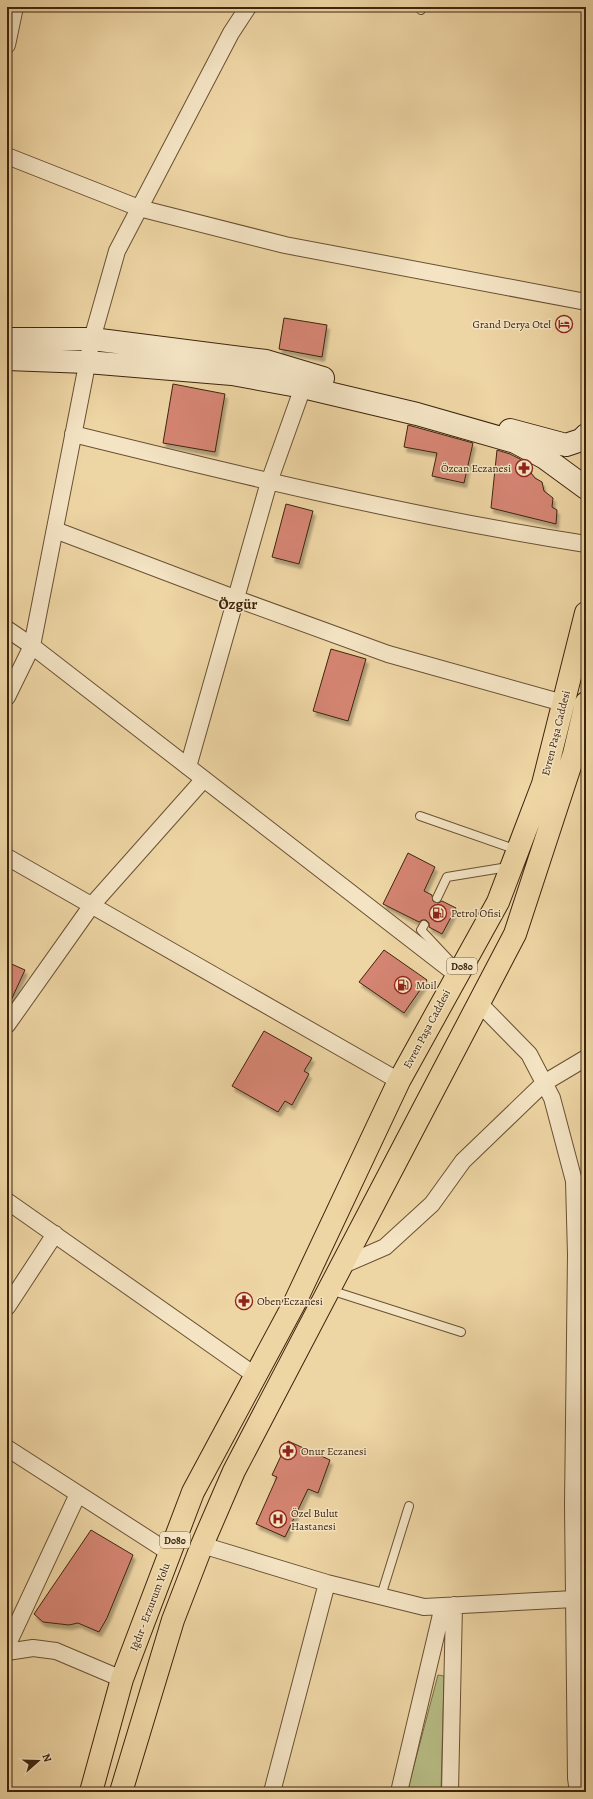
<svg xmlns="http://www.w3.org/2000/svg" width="593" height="1799" font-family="Alegreya,serif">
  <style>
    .green { fill: #b8bd86; stroke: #7a714a }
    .building { fill: #d58573; stroke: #3d250e; filter: url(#shadow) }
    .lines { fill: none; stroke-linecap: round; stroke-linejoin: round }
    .lane-casing { stroke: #695134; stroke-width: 10 }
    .street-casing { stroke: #695134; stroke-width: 18 }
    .secondary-casing { stroke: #3d250e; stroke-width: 24 }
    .highway-casing { stroke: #3d250e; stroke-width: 24 }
    .lane { stroke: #f4e4c4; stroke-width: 8 }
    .street { stroke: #f4e4c4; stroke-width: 16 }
    .secondary { stroke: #f4e4c4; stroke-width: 22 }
    .highway { stroke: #eed5a4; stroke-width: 22 }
    .labels { text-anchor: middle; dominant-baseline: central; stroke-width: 3; stroke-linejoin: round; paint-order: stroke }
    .shield { fill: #f4e4c4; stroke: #745e45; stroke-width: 1 }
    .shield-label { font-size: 10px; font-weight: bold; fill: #3d250e }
    .poi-label { font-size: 11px; fill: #3d250e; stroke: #f4e4c4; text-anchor: start }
    .street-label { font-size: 11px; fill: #3d250e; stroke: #f4e4c4 }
    .district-label { font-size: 15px; font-weight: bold; fill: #3d250e; stroke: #f4e4c4 }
  </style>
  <defs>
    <filter id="shadow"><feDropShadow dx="2.5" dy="4.5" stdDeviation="1" flood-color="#0004"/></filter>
  </defs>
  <rect width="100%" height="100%" fill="#eed5a4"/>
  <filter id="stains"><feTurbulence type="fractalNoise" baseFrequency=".005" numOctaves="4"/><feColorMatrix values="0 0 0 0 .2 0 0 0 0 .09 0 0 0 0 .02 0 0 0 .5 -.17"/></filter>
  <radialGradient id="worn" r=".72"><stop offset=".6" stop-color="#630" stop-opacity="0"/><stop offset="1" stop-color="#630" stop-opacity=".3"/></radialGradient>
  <path class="green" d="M438,1675L444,1676L441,1792H407Z"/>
  <path class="building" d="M284,318L327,325L322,357L279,349Z
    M173,384L225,394L215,452L163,443Z
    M408,425L473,443L464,483L432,476L437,453L404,447Z
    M497,450L510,454L520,459L535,478L542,482L544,491L553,498L552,507L557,510L556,524L491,508Z
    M286,504L313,511L299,564L272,557Z
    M331,649L366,659L348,721L313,711Z
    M408,853L435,867L424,891L432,895L433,901L438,903L442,901L456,908L442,934L429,927V923L426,920H422L419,922L383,904Z
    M384,950L427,980L404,1013L359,982Z
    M7,962L25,970L7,1009Z
    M264,1031L312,1058L304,1071L309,1074L292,1105L285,1101L278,1112L232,1086Z
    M288,1441L330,1460L318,1493L308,1489L285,1537L256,1524L277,1477L272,1475Z
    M91,1530L133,1555L107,1618L99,1632L78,1623L69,1625L43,1622L34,1614Z"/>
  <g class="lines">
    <g class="lane-casing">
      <path id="lane" d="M421,10L422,7
        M420,816L517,850
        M437,898L447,877L508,867
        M424,925L421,930L451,962
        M330,1290L461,1332
        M381,1596L409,1506"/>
    </g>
    <g class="street-casing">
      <path id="street" d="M7,45L15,7
        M7,156L139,208L285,245L586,302
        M73,434C243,476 413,517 586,544
        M55,530L237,599L388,654L563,703
        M7,629L32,646L457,975
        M7,697L32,646L92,339L117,251L231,33L248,7
        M188,767L269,482L303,387
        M7,857L399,1081
        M479,1003L529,1054L552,1098L574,1181L576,1255L573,1505L576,1778L578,1792
        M7,1025L92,905L204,779
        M7,1201L256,1376
        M341,1266L385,1247L432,1204L463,1161L544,1083L586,1058
        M7,1307L55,1234
        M7,1448L170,1553
        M202,1545L327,1583L424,1607L574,1599
        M7,1646L78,1494
        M7,1652L33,1648L56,1651L122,1679
        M272,1792L327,1583
        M399,1792L443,1606
        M450,1792L454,1605"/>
    </g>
    <g class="secondary-casing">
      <path id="secondary" d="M7,339H92L266,361L323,378
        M7,359L87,362L232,374L303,387L417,414L515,442L545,458L586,488
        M510,430L566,445L581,440L586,435"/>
    </g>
    <g class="highway-casing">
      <path id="highway" d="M91,1792L122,1679L193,1492L295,1302L399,1081L498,902L543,784L586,613
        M121,1792L173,1620L202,1545L234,1471L515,934L574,754L586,703"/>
    </g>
    <use href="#lane" class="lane"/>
    <use href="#street" class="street"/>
    <use href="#secondary" class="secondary"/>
    <use href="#highway" class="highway"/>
  </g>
  <defs>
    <g id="hotel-ring" transform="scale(0.9)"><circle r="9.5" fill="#f4e4c4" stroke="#8f2418" stroke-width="1.5"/><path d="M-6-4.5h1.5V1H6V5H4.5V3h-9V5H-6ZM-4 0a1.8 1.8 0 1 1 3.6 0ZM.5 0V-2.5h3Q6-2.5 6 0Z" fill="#8f2418"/></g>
    <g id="pharmacy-ring" transform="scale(0.9)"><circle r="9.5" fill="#f4e4c4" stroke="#8f2418" stroke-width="1.5"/><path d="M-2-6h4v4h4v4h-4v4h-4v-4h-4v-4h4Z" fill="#8f2418"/></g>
    <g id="fuel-ring" transform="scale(0.9)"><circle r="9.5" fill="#f4e4c4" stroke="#8f2418" stroke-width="1.5"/><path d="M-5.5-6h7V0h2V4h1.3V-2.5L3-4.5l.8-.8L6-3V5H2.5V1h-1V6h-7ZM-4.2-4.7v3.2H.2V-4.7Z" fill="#8f2418"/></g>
    <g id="hospital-ring" transform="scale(0.9)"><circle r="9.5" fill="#f4e4c4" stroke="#8f2418" stroke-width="1.5"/><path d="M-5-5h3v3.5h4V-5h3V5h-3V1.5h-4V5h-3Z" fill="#8f2418"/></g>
  </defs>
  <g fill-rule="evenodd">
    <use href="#hotel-ring" x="564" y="324"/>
    <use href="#pharmacy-ring" x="524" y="468"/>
    <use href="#fuel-ring" x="438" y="913"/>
    <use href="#fuel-ring" x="403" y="985"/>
    <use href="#pharmacy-ring" x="244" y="1301"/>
    <use href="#pharmacy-ring" x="288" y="1451"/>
    <use href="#hospital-ring" x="278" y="1519"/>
  </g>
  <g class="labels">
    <g class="shield">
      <rect x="447" y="958" width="30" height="16" rx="3"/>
      <rect x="160" y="1532" width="30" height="16" rx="3"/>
    </g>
    <g class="shield-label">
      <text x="462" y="966">D080</text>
      <text x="175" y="1540">D080</text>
    </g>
    <g class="poi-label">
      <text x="551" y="324" text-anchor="end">Grand Derya Otel</text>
      <text x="511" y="468" text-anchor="end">Özcan Eczanesi</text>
      <text x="451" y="913">Petrol Ofisi</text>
      <text x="416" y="985">Moil</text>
      <text x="257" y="1301">Oben Eczanesi</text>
      <text x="301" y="1451">Onur Eczanesi</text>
      <text x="291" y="1513">Özel Bulut<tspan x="291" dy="13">Hastanesi</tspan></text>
    </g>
    <g class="street-label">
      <text transform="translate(556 733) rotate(-76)">Evren Paşa Caddesi</text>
      <text transform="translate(427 1029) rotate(-62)">Evren Paşa Caddesi</text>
      <text transform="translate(150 1607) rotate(-69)">Iğdır - Erzurum Yolu</text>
    </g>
    <g class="district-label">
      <text x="238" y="604">Özgür</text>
    </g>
  </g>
  <rect width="593" height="1799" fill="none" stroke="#eed5a4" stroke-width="24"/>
  <rect x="8" y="8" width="577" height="1783" fill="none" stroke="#3d250e" stroke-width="2"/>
  <rect x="12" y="12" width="569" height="1775" fill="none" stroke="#3d250e"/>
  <g transform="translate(38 1761) rotate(70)" stroke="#f4e4c4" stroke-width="3" paint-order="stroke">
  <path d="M0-3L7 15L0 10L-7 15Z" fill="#3d250e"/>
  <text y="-6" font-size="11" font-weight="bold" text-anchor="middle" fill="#3d250e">N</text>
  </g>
  <rect width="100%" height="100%" filter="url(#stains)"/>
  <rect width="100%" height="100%" fill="url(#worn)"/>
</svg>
